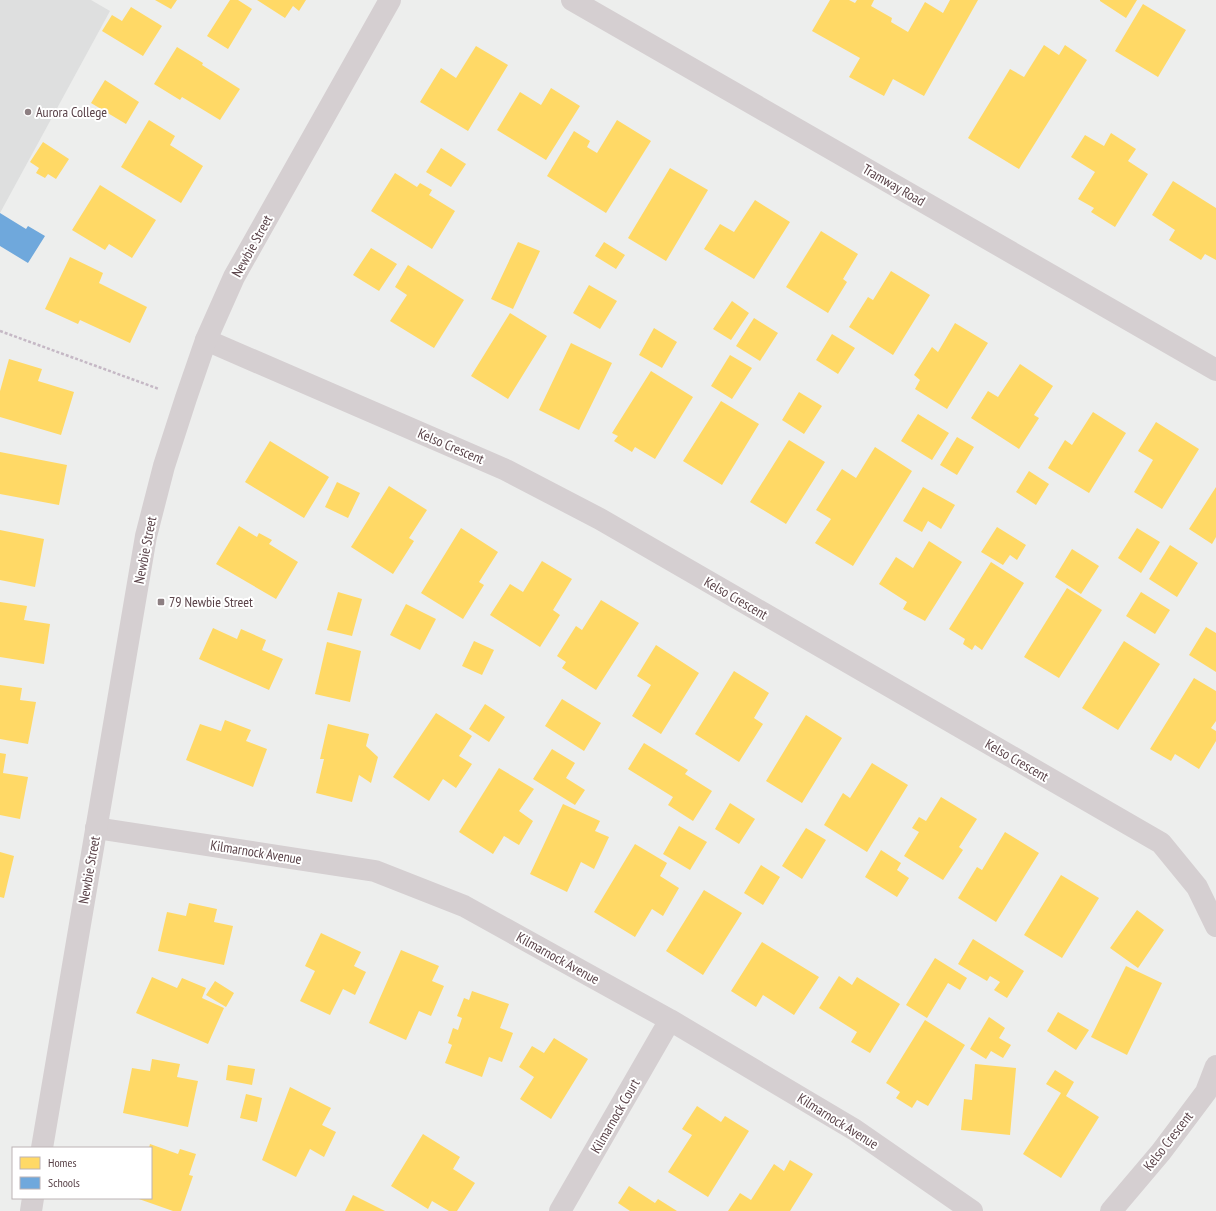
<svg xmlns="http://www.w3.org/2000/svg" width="1216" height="1211" font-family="'PT Sans Narrow',sans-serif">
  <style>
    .education { fill: #dedfdf }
    .homes { fill: #ffd966 }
    .schools { fill: #6fa8dc }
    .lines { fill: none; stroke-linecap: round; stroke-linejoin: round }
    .path { stroke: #c5b8c5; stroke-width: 2.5; stroke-dasharray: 3 2; stroke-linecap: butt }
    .minor { stroke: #d5cfd1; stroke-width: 22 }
    .tertiary { stroke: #d5cfd1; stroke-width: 22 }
    .poi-dot { fill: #8d7f82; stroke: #fff; stroke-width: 1.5 }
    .labels { text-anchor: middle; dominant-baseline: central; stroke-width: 4; stroke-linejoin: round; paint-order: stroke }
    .poi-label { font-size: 14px; fill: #5a4349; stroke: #fff; text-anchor: start }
    .street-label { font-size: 14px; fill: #5a4349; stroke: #fff }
  </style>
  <rect width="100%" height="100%" fill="#edeeed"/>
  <path class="education" d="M0,0H91L110,11L0,213Z"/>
  <path class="homes" d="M155,0H177L171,9Z
    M230,0H238L252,9L228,49L207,36Z
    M257,0H306L299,11L293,6L285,18Z
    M830,0H849L855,3L857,0H874L871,6L892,18L891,22L908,32L925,2L943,13L950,0H978L924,96L893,79L884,96L849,77L860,58L812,31Z
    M1100,0H1137L1126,18L1100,1Z
    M1143,4L1186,30L1158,77L1115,51Z
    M131,7L162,26L143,56L102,31L112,15L122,21Z
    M1044,45L1059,55L1065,45L1087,60L1019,169L968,138L1010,69L1024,77Z
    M476,46L508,65L468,131L420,102L441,68L456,78Z
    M177,47L203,63L202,65L240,89L220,120L182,97L180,100L154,84Z
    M105,80L139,102L126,124L91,103Z
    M551,88L580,106L546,160L497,130L520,92L541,105Z
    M149,120L175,136L170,145L203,166L181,203L121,167Z
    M617,120L651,141L606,213L547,176L574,131L590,141L587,147L597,153Z
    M1111,133L1136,149L1128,161L1148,174L1115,227L1091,212L1094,208L1078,199L1095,172L1071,157L1085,135L1104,146Z
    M43,142L69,159L56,179L48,174L45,178L36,173L39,168L30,162Z
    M441,148L466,164L451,187L426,172Z
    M670,168L708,190L666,261L628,238Z
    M395,173L417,187L420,183L432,190L429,195L455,211L432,249L371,211Z
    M1173,181L1216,208V260L1205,254L1201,260L1169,240L1175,230L1152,215Z
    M100,185L156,220L132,258L109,244L105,250L72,230Z
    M755,200L790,222L754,279L704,249L720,224L734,232Z
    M821,231L858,254L843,279L847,282L828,313L786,287Z
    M518,242L540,251L513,309L491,299Z
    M604,242L625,255L616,269L595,256Z
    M371,248L397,264L379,291L353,275Z
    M70,257L103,273L99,283L147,307L130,343L80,320L78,324L45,309Z
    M408,265L464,300L434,348L390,321L407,295L395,287Z
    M891,271L930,295L893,355L849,327L868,297L873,300Z
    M589,285L617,301L600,329L573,313Z
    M732,301L749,313L731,340L713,329Z
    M510,313L547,336L508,399L471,376Z
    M754,318L778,333L760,361L736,346Z
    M955,323L988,343L947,409L915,389L920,380L914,375L932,347L938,352Z
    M654,328L677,342L662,368L639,355Z
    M832,334L855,348L838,374L816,360Z
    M571,343L612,363L579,430L539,410Z
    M730,355L752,368L732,399L711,386Z
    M9,359L42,369L38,381L74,392L61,435L0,417V391Z
    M1020,364L1053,386L1034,415L1039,418L1019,449L971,418L988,391L998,397Z
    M651,371L693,397L655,459L635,447L632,452L614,441L618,436L612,433Z
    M799,392L822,406L804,434L782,420Z
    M721,401L759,424L722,485L683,461Z
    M1093,412L1126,433L1089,493L1048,468L1065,440L1072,445Z
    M918,414L949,433L932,460L901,441Z
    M1156,422L1199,449L1162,509L1134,492L1153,460L1138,451Z
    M957,437L974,447L957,475L940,465Z
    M789,440L825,462L786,524L750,502Z
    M270,441L329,477L304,518L245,482Z
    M875,447L912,471L853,566L815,543L831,519L816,510L842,469L856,478Z
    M0,452L67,465L59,505L0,494Z
    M1029,471L1049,484L1036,505L1016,492Z
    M337,482L360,493L348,518L325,507Z
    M389,486L427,510L409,538L414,541L393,574L351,547Z
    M923,487L955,505L941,529L928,521L922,532L903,521Z
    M1216,487V537L1212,544L1189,529Z
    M239,526L257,537L259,533L272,540L269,544L298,562L276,599L216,564Z
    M997,527L1026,545L1017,560L1010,555L1003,565L981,552Z
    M461,528L498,552L479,582L484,585L463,619L421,593Z
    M1137,528L1160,542L1141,573L1118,558Z
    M0,530L44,539L35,587L0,580Z
    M929,541L962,562L925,621L903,609L907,602L879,584L896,557L913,568Z
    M1170,545L1198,563L1177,597L1149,579Z
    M1072,549L1099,566L1081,594L1055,577Z
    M542,561L572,579L553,610L560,615L540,647L490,615L510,584L523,592Z
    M991,562L1024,583L982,650L975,645L972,650L963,644L965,639L949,629Z
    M1067,588L1102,610L1059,678L1024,657Z
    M338,592L362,599L352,636L327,630Z
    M1141,592L1170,610L1155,634L1126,616Z
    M601,600L639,623L596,690L562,668L566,662L557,656L576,626L582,630Z
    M0,602L27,606L24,620L50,624L44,664L0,657Z
    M406,604L436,619L420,650L390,635Z
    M1206,627L1216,633V672L1189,655Z
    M213,628L237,639L241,629L266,640L262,650L283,659L269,690L199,659Z
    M474,641L494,650L482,675L462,666Z
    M1124,641L1160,664L1118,730L1082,708Z
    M327,642L361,651L350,702L315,694Z
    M656,645L699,673L661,734L632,716L651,685L637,676Z
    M734,671L769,693L754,718L763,724L739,762L695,734Z
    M1194,678L1216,691V721L1211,728L1216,731V741L1199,769L1175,754L1171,761L1150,749Z
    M0,685L22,688L20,700L36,702L28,744L0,739Z
    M562,699L601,723L584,751L545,726Z
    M485,704L505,717L489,742L469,729Z
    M436,713L472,736L459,756L472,764L456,788L443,779L429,801L393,777Z
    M806,715L842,738L802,803L766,781Z
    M225,720L251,730L246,741L267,749L253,787L186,760L200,724L221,731Z
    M328,724L369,734L366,746L378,757L371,783L359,775L352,802L316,793L324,759H320Z
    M644,743L688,770L685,774L712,791L693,821L668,805L673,797L628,769Z
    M552,749L575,763L566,778L585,790L575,805L533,779Z
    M0,753L6,754L3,773L28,777L20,819L0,815Z
    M872,763L908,785L867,852L824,825L843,793L850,798Z
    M499,768L534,789L519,811L533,821L519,845L504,836L493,854L459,832Z
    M941,797L977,819L959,847L963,850L943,880L904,856L919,832L912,828L919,817L926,821Z
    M730,803L755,819L739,844L715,829Z
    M563,804L600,821L595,831L609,837L594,869L581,862L567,892L530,874Z
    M679,826L707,842L690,870L663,854Z
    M806,828L826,840L802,879L782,866Z
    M1005,832L1039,853L996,922L958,898L977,867L982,870Z
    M635,844L667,863L660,876L679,888L663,916L652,909L635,937L594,912Z
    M881,850L901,863L897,870L909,878L897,897L865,877Z
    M0,852L14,856L4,898L0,897Z
    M761,865L780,877L763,905L744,893Z
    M1061,875L1099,898L1062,958L1024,935Z
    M704,890L742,913L703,975L666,951Z
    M189,903L217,909L214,922L233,926L224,965L158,951L167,912L186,916Z
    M1137,910L1164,930L1138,968L1110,948Z
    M321,933L361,952L354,966L366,972L355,995L343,989L330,1015L300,1001L315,971L305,966Z
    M973,939L1024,971L1007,998L994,990L1000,982L990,976L987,981L958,964Z
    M762,942L819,977L794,1015L763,995L756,1007L731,991Z
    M401,950L439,966L432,981L444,986L431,1016L419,1011L406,1040L369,1023Z
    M935,958L967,978L960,990L948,983L927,1018L906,1005Z
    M1126,966L1162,983L1127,1055L1091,1037Z
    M839,976L852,985L857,977L900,1004L870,1053L851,1042L857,1032L819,1008Z
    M152,977L177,988L182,978L206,988L202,998L224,1008L208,1044L136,1013Z
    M215,981L234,993L226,1007L206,995Z
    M472,991L509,1004L500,1028L513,1033L502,1062L489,1057L482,1077L445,1063L452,1045L448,1043L453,1028L458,1030L462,1018L457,1016L464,998L469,1000Z
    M1058,1012L1089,1030L1076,1050L1047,1031Z
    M989,1017L1005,1028L999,1038L1011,1045L1003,1058L991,1051L986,1059L970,1049Z
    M925,1020L965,1045L928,1106L917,1100L912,1108L896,1098L900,1092L886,1083Z
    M554,1038L588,1059L551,1119L520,1099L534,1077L519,1067L532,1046L544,1053Z
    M152,1059L180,1064L177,1077L198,1081L188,1127L123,1113L132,1068L150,1071Z
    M975,1064L1016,1068L1010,1135L961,1130L964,1099L972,1100Z
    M228,1065L255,1069L252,1085L226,1080Z
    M1055,1070L1074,1082L1066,1096L1099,1117L1061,1178L1023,1154L1061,1093L1046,1084Z
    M290,1087L331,1108L322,1125L336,1132L324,1157L310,1149L296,1177L262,1160Z
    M246,1094L262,1098L257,1122L240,1118Z
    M697,1106L721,1122L725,1116L749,1131L708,1197L668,1172L692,1135L682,1129Z
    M423,1134L460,1157L453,1169L475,1183L457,1211H449L432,1201L428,1209L391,1186Z
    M150,1144L178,1154L180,1149L196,1154L189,1175L193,1176L181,1211H173L136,1198H151V1148H149Z
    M790,1160L813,1174L790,1211H728L740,1193L751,1200L774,1164L784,1171Z
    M629,1186L655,1203L658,1199L677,1211H630L618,1203Z
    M353,1195L385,1211H345Z"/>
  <path class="schools" d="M0,213L26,229L28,226L45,236L28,263L0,246Z"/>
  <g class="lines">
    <path class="path" d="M0,331L159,389"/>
    <path class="minor" d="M206,340L506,470L600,519L1161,843L1197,887L1216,926
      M96,828L375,871L464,906L670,1020L855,1130L972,1211
      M560,1211L670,1020
      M1111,1211L1161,1152L1206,1092L1216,1066"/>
    <path class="tertiary" d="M572,0L1216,370
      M42,1148L146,536L164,466L186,398L206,340L234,277L390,0
      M31,1211L33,1198"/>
  </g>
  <g class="poi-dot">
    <circle cx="28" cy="112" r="4"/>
    <rect x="157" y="598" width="8" height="8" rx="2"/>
  </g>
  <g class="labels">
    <g class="poi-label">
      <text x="36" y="112">Aurora College</text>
      <text x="169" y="602">79 Newbie Street</text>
    </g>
    <g class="street-label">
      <text transform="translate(894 185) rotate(30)">Tramway Road</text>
      <text transform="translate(252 246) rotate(-61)">Newbie Street</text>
      <text transform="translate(451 446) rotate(23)">Kelso Crescent</text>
      <text transform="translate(145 550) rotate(-79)">Newbie Street</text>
      <text transform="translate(736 598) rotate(30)">Kelso Crescent</text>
      <text transform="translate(1017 760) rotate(30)">Kelso Crescent</text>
      <text transform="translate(256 852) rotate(9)">Kilmarnock Avenue</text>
      <text transform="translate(89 870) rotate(-80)">Newbie Street</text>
      <text transform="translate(558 958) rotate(29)">Kilmarnock Avenue</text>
      <text transform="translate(615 1116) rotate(-60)">Kilmarnock Court</text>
      <text transform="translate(838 1121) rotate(32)">Kilmarnock Avenue</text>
      <text transform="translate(1168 1141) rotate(-52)">Kelso Crescent</text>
    </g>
  </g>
  <rect x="12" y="1147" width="140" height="52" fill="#ffffff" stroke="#bdb4b6"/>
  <rect x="20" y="1157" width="20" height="12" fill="#ffd966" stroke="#bdb4b6"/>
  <text x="48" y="1167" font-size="12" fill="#5a4349">Homes</text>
  <rect x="20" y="1177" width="20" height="12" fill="#6fa8dc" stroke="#bdb4b6"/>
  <text x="48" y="1187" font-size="12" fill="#5a4349">Schools</text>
</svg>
